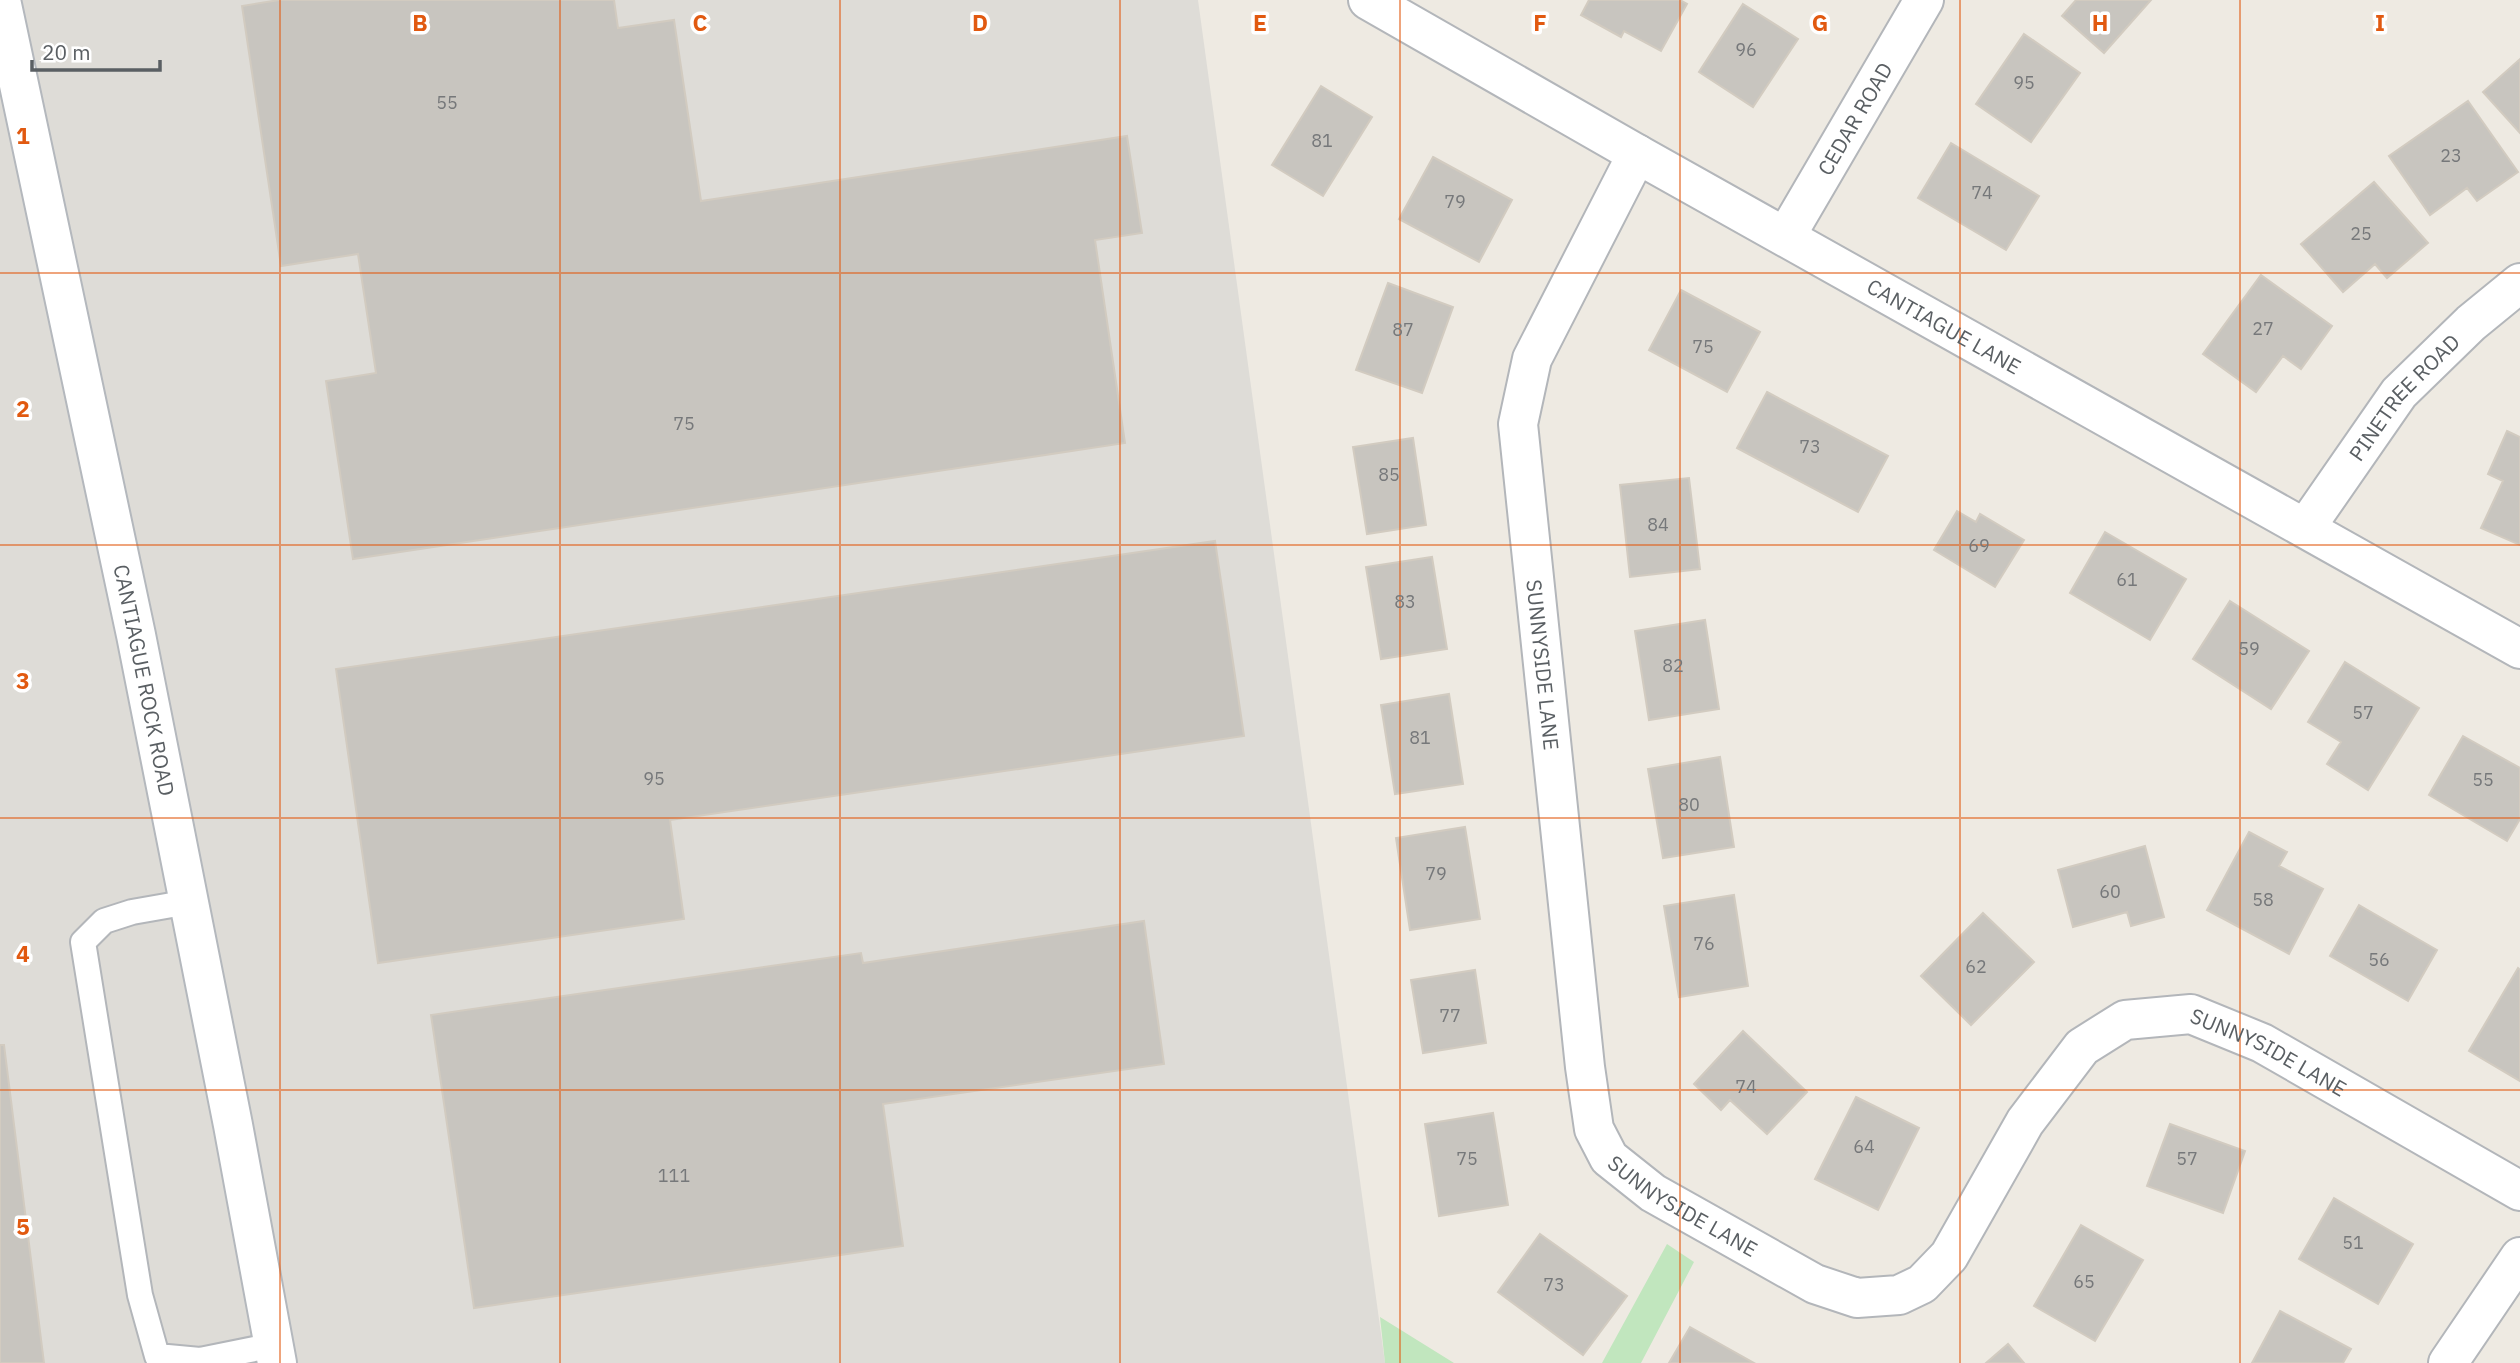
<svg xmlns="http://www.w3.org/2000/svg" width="2520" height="1363" font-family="'IBM Plex Sans',sans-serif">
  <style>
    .industrial { fill: #dedcd7 }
    .green { fill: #c1e6be }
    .building { fill: #c8c5bf; stroke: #d2cbc0; stroke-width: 2 }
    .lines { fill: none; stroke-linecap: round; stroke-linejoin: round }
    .service-casing { stroke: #b3b6ba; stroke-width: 28 }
    .minor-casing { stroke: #b3b6ba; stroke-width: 42 }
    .secondary-casing { stroke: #b4b8bd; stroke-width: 42 }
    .service { stroke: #fff; stroke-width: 24 }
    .minor { stroke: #fff; stroke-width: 38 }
    .secondary { stroke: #fff; stroke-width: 38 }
    .grid { fill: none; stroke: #e15910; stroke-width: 2; stroke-opacity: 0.55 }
    .labels { text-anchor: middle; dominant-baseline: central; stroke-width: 7; stroke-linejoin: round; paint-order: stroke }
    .number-label { font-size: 18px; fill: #76787a }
    .street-label { font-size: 21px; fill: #5a5f63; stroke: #fff }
    .grid-label { font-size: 23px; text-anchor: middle; font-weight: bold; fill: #e15910; stroke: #fff; stroke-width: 7; stroke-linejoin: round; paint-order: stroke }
  </style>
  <rect width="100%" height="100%" fill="#eeeae2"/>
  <path class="industrial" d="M0,0H1198L1385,1363H0Z"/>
  <path class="green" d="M1667,1244L1694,1262L1641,1363H1602Z
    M1380,1317L1454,1363H1385Z"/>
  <path class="building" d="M279,0H614L618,28L674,20L701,201L1127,136L1142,233L1095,240L1125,443L353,559L326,381L376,373L358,254L281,266L242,6Z
    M1589,0H1680L1687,4L1661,51L1624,31L1621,37L1581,15Z
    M2076,0H2151L2104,53L2062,16Z
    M1743,4L1798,39L1753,107L1699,72Z
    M2024,34L2080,73L2031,142L1976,104Z
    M2520,59V133L2483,92Z
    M1321,86L1372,117L1323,196L1272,165Z
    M2468,101L2518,172L2477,201L2467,188L2430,215L2389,156Z
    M1951,143L2039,196L2006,250L1918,198Z
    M1433,157L1512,200L1479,262L1399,219Z
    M2374,182L2428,243L2387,278L2375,264L2343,292L2301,244Z
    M2261,275L2332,326L2301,369L2283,356L2256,392L2203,354Z
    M1388,283L1453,307L1422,393L1356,370Z
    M1681,290L1760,332L1727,392L1649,350Z
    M1767,392L1888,456L1858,512L1737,448Z
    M2507,431L2520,437V545L2481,528L2503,481L2488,474Z
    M1413,438L1426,525L1367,534L1353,447Z
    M1689,478L1700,569L1630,577L1620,485Z
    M1957,511L1976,522L1980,514L2024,540L1995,587L1934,550Z
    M2105,532L2186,579L2150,640L2070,593Z
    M1215,541L1244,736L670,820L684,919L378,963L336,669Z
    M1432,557L1447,649L1381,659L1366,567Z
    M2230,601L2309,651L2271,709L2193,659Z
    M1705,620L1719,709L1649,720L1635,631Z
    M2345,662L2419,708L2368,790L2327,764L2341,742L2308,722Z
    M1449,694L1463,784L1395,794L1381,705Z
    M2463,736L2520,768V819L2507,841L2429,795Z
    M1720,757L1734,847L1663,858L1648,769Z
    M1465,827L1480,919L1410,930L1396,838Z
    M2249,832L2287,852L2279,866L2323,889L2289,954L2207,910Z
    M2145,846L2164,917L2131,926L2127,912L2073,927L2058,870Z
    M1734,895L1748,986L1679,997L1664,906Z
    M2359,905L2437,950L2408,1001L2330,956Z
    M1983,913L2034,962L1971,1025L1921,976Z
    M1144,921L1164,1064L883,1104L903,1246L474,1308L431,1015L861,953L863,963Z
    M2518,968L2520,970V1081L2469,1051Z
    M1475,970L1486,1043L1423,1053L1411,980Z
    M1743,1031L1807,1092L1767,1134L1730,1100L1721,1110L1694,1084Z
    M0,1045H4L44,1363H0Z
    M1856,1097L1919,1128L1878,1210L1815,1179Z
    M1493,1113L1508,1205L1439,1216L1425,1124Z
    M2170,1124L2245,1151L2223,1213L2147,1186Z
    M2334,1198L2413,1244L2378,1304L2299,1259Z
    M2081,1225L2143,1260L2095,1341L2034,1306Z
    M1540,1234L1627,1296L1583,1355L1498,1292Z
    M2280,1311L2351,1349L2343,1363H2252Z
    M1690,1327L1754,1363H1669Z
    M2008,1344L2024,1363H1986Z"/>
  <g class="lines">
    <g class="service-casing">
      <path id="service" d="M189,902L132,912L104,921L83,942L140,1295L157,1356L200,1360L274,1345"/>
    </g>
    <g class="minor-casing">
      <g id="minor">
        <path id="s1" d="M1368,0L1637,154L2520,649"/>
        <path id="s2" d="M1637,154L1532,359L1518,424L1585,1067L1594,1129L1609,1158L1653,1193L1815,1284L1857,1298L1899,1295L1922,1284L1949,1256L2025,1122L2082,1047L2125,1020L2191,1014L2262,1043L2520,1191"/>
        <path id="s3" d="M1786,236L1924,0"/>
        <path id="s4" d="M2306,527L2399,393L2471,323L2520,283"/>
        <path d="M2448,1363L2520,1257"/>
      </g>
    </g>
    <g class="secondary-casing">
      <g id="secondary">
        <path id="s5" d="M1,0L136,635L233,1125L277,1363"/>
      </g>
    </g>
    <use href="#service" class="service"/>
    <use href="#minor" class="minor"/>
    <use href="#secondary" class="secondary"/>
  </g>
  <path class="grid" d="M280,0V1363M560,0V1363M840,0V1363M1120,0V1363M1400,0V1363M1680,0V1363M1960,0V1363M2240,0V1363M0,273H2520M0,545H2520M0,818H2520M0,1090H2520"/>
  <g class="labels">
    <g class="number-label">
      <text x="1746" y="49">96</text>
      <text x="2024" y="82">95</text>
      <text x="447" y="102">55</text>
      <text x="1322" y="140">81</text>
      <text x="2451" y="155">23</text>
      <text x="1982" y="192">74</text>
      <text x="1455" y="201">79</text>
      <text x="2361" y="233">25</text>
      <text x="2263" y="328">27</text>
      <text x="1403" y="329">87</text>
      <text x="1703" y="346">75</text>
      <text x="684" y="423">75</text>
      <text x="1810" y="446">73</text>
      <text x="1389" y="474">85</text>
      <text x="1658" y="524">84</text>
      <text x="1979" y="545">69</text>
      <text x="2127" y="579">61</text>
      <text x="1405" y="601">83</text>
      <text x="2249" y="648">59</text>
      <text x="1673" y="665">82</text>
      <text x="2363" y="712">57</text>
      <text x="1420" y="737">81</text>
      <text x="654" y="778">95</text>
      <text x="2483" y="779">55</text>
      <text x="1689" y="804">80</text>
      <text x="1436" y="873">79</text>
      <text x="2110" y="891">60</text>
      <text x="2263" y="899">58</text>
      <text x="1704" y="943">76</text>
      <text x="2379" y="959">56</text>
      <text x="1976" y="966">62</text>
      <text x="1450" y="1015">77</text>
      <text x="1746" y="1086">74</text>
      <text x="1864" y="1146">64</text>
      <text x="1467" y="1158">75</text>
      <text x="2187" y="1158">57</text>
      <text x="674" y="1175">111</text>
      <text x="2353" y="1242">51</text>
      <text x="2084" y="1281">65</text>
      <text x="1554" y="1284">73</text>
    </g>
    <g class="street-label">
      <text stroke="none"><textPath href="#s3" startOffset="136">CEDAR ROAD</textPath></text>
      <text stroke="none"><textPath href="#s1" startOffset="662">CANTIAGUE LANE</textPath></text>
      <text stroke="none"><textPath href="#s4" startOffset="163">PINETREE ROAD</textPath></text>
      <text stroke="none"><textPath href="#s2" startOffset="539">SUNNYSIDE LANE</textPath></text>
      <text stroke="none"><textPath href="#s5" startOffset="695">CANTIAGUE ROCK ROAD</textPath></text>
      <text stroke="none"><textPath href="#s2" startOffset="1883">SUNNYSIDE LANE</textPath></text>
      <text stroke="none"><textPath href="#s2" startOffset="1127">SUNNYSIDE LANE</textPath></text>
    </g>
  </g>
  <g class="grid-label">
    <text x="420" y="31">B</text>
    <text x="700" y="31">C</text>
    <text x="980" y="31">D</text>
    <text x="1260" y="31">E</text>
    <text x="1540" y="31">F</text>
    <text x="1820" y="31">G</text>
    <text x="2100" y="31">H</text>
    <text x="2380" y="31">I</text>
    <text x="23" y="144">1</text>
    <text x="23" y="417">2</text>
    <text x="23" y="689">3</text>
    <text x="23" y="962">4</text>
    <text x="23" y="1235">5</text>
  </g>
  <path d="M32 60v10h128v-10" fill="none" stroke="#5a5f63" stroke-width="3.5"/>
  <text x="42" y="60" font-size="21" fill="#5a5f63" stroke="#ffffff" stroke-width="5" paint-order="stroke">20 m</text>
</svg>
